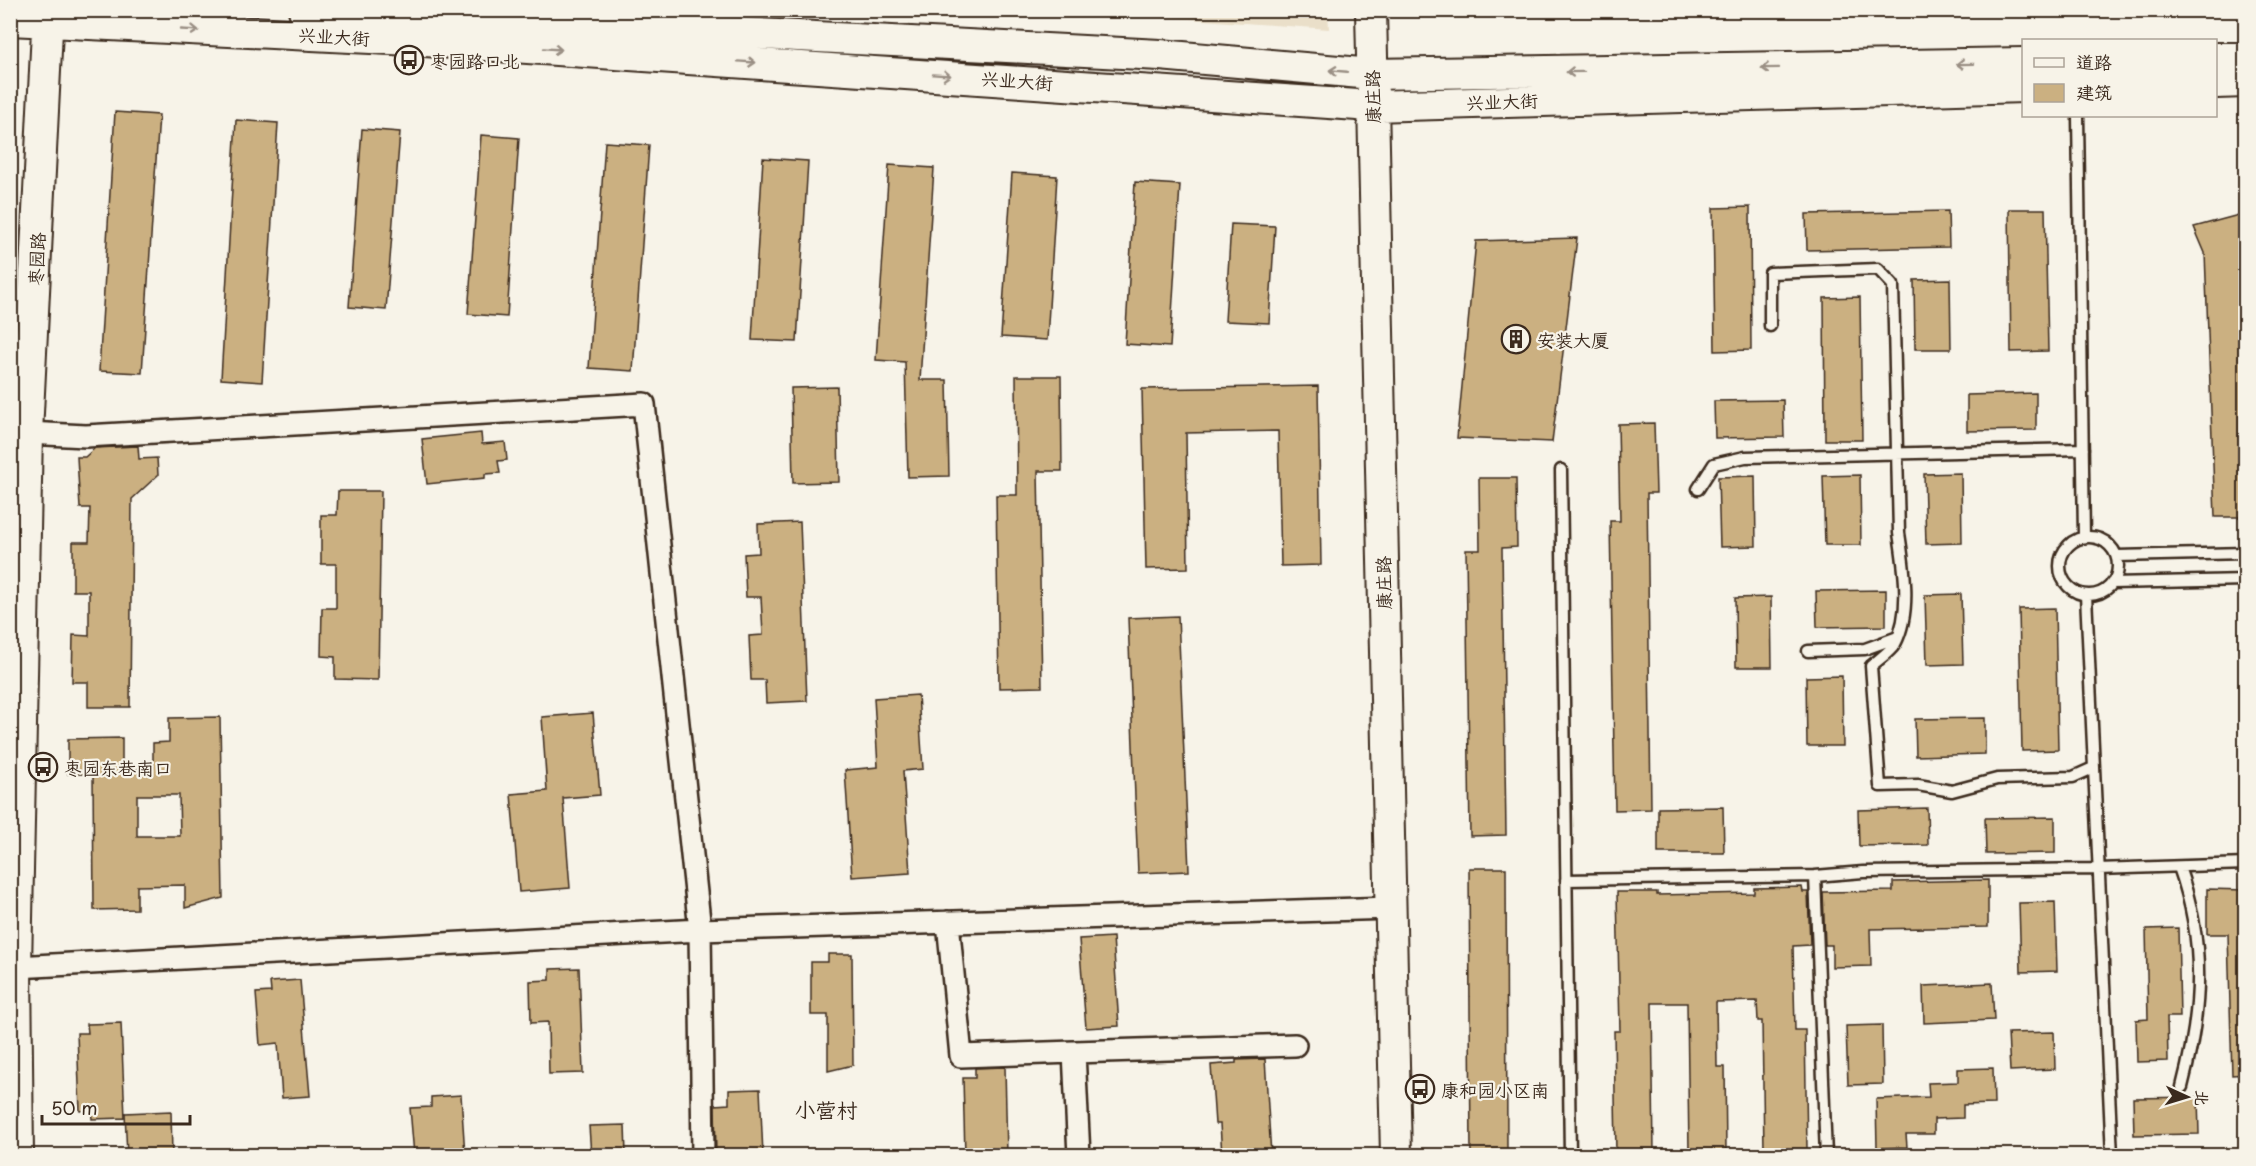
<svg xmlns="http://www.w3.org/2000/svg" width="2256" height="1166" font-family="'Playpen Sans','LXGW WenKai TC',sans-serif">
  <style>
    .built { fill: #eadfc9 }
    .building { fill: #cbb081; stroke: #3b2a1e; stroke-width: 1.5; fill-rule: evenodd }
    .lines { fill: none; stroke-linecap: round; stroke-linejoin: round }
    .lane-casing { stroke: #3b2a1e; stroke-width: 15 }
    .street-casing { stroke: #3b2a1e; stroke-width: 26 }
    .secondary-casing { stroke: #3b2a1e; stroke-width: 34 }
    .lane { stroke: #f7f3e8; stroke-width: 10 }
    .street { stroke: #f7f3e8; stroke-width: 21 }
    .secondary { stroke: #f7f3e8; stroke-width: 30 }
    .oneway { stroke: #998e83 }
    .labels { text-anchor: middle; dominant-baseline: central; stroke-width: 4.5; stroke-linejoin: round; paint-order: stroke }
    .street-label { font-size: 18px; fill: #3b2a1e; stroke: #f7f3e8 }
    .poi-label { font-size: 18px; fill: #3b2a1e; stroke: #f7f3e8; text-anchor: start }
    .quarter-label { font-size: 21px; fill: #3b2a1e; stroke: #f7f3e8 }
  </style>
  <rect width="100%" height="100%" fill="#f7f3e8"/>
  <filter id="ink" filterUnits="userSpaceOnUse"><feTurbulence type="fractalNoise" baseFrequency=".0167" numOctaves="2"/><feDisplacementMap in="SourceGraphic" scale="12" xChannelSelector="R" yChannelSelector="G"/><feConvolveMatrix kernelMatrix="1 2 1 2 8 2 1 2 1" color-interpolation-filters="sRGB"/></filter>
  <g filter="url(#ink)">
    <path class="built" d="M1076,11H1328L1329,29Z"/>
    <path class="building" d="M115,112L159,115L142,373L99,371Z
      M236,120L278,123L262,382L221,379Z
      M362,129L400,132L386,310L349,307Z
      M481,135L519,138L507,317L468,314Z
      M605,142L649,145L633,371L589,368Z
      M763,158L808,161L797,342L752,340Z
      M889,165L934,168L920,380H947L949,476L908,477L905,362L876,360Z
      M1012,173L1057,176L1047,340L1001,337Z
      M1135,182L1180,185L1170,347L1125,344Z
      M1750,207L1751,350L1715,351L1713,208Z
      M2009,209H2045L2048,351L2011,352Z
      M1948,211L1949,247L1807,250L1806,214Z
      M2246,213V517H2215L2205,253L2194,227Z
      M1231,224L1275,226L1269,323L1225,321Z
      M1577,238L1552,442L1457,438L1476,241Z
      M1950,279L1951,349H1915L1914,280Z
      M1860,297L1862,440H1825L1824,298Z
      M1016,376H1061L1062,471H1038L1042,687L999,688L996,495H1017Z
      M1318,386L1321,565L1281,566L1278,431L1186,433L1188,568L1146,569L1142,389Z
      M837,387L839,482L793,483L791,388Z
      M2036,393V430L1967,431V395Z
      M1783,400L1784,437L1715,438L1714,401Z
      M1654,423L1656,493H1647L1651,809L1615,810L1610,521H1620L1618,424Z
      M481,433L482,444L505,442L507,460L498,461L500,473L485,474V478L427,484L422,439Z
      M138,446L139,459L157,458L158,475L132,499L130,707H88V682H72L73,635L89,636V591H73V542H89L90,508H80L77,457H85L95,448Z
      M1961,473L1962,543L1926,544L1924,474Z
      M1860,475L1861,545H1825L1823,476Z
      M1755,476L1756,546L1720,547L1718,477Z
      M1479,478H1516L1517,547L1502,548L1506,835L1470,836L1466,550H1480Z
      M338,491H381L378,680L335,679V657L321,656L322,608H336V564H321V515H337Z
      M800,522L807,701L766,703L765,680H751L749,636L763,635L761,597H746L744,554L759,553L758,524Z
      M1886,590V626L1817,627L1816,591Z
      M1961,594L1963,664L1927,665L1925,595Z
      M1771,597L1772,667H1736L1735,598Z
      M2055,608L2058,750L2022,751L2019,609Z
      M1178,616L1189,871L1138,873L1128,618Z
      M1842,676L1843,746H1807L1806,677Z
      M918,695L923,769L903,771L910,873L852,877L845,770L878,767L874,698Z
      M593,713L600,795L563,798L570,888L519,892L511,794L547,791L542,717Z
      M220,717L223,898L185,908V885L137,886V909L94,910L93,774H68V739L122,738V769L153,768V743L169,742V718ZM137,795H179L180,836H137Z
      M1985,718V754L1916,756L1915,719Z
      M1723,807L1724,853H1658V808Z
      M1927,808L1928,845L1859,846L1858,810Z
      M2055,817V853L1986,854L1985,818Z
      M1469,868H1506L1507,1155H1471Z
      M1988,880V927L1870,929L1871,966L1832,967V945H1825L1823,892L1893,891V882Z
      M1802,887L1803,892H1808L1810,945L1793,946L1795,1030H1805L1807,1149L1764,1150L1762,1021H1758L1757,1001L1716,1002L1717,1067H1725L1726,1152H1689L1687,1003H1652L1654,1154L1616,1155L1614,1031H1620L1617,892H1657V895L1754,893V888Z
      M2207,889L2246,890V1074L2232,1075L2228,934H2207Z
      M2055,902L2057,971L2021,972L2019,903Z
      M2178,928L2180,1017H2167L2168,1061L2137,1062L2136,1020L2148,1019L2146,929Z
      M1113,937L1119,1026L1086,1028L1079,939Z
      M828,954H852L853,1065L828,1071V1015H811V962H828Z
      M579,968L583,1073L549,1074L548,1022L531,1023L530,981L550,980V969Z
      M300,980L310,1096L282,1098L278,1043L260,1045L256,993L271,992L270,982Z
      M1992,983L1994,1020L1924,1023L1923,986Z
      M121,1023L125,1118L92,1119L91,1110L80,1111L77,1033H88L87,1024Z
      M1882,1025L1883,1084L1848,1085L1846,1026Z
      M2054,1032L2055,1069L2010,1071L2008,1033Z
      M1265,1059L1271,1155H1222L1220,1124H1215L1211,1065L1236,1063V1060Z
      M1005,1067L1007,1155H965L963,1078H975V1068Z
      M1993,1068L1994,1104L1963,1105V1118L1934,1119V1134H1906L1907,1147L1877,1148L1876,1099L1929,1097L1928,1083L1958,1082V1069Z
      M760,1089L763,1155H716L715,1105L729,1104V1090Z
      M461,1095L465,1155H414L410,1108L431,1107V1097Z
      M2198,1097L2199,1134L2134,1135L2133,1098Z
      M171,1111L172,1155H127L125,1113Z
      M625,1125L626,1155H591L589,1126Z"/>
    <g class="lines">
      <g class="lane-casing">
        <path id="lane" d="M2078,116L2084,537
          M1770,326V273L1878,269L1893,285L1899,533C1904,567 1912,612 1895,644C1890,652 1879,659 1871,666L1880,786L1918,785L1952,791L1997,779L2073,777L2093,768
          M1561,470L1570,1156
          M1698,489L1714,464L1745,457L2083,449
          M2060 566a29 29 0 1 1 58 0a29 29 0 1 1-58 0Z
          M2117,556L2246,553
          M2112,583L2246,580
          M2086,595L2112,1156
          M1808,651L1865,649L1898,637
          M2179,867C2206,943 2202,1010 2182,1087
          M1566,880L1815,876
          M1826,1156L1815,876L1863,872L2098,869L2246,864"/>
      </g>
      <g class="street-casing">
        <path id="street" d="M27,433L86,436L644,404L700,930L703,1156
          M948,922L961,1056L1074,1052L1079,1156
          M16,967L700,930L1391,908
          M1074,1052L1295,1045"/>
      </g>
      <g class="secondary-casing">
        <path id="secondary" d="M304,10L1160,55L1372,74L2024,63
          M1371,10L1396,1156
          M10,20L410,40L1372,106L2024,87
          M2216,58H2246
          M2216,83L2246,82
          M18,1156L16,967L27,433L48,10"/>
      </g>
      <use href="#lane" class="lane"/>
      <use href="#street" class="street"/>
      <use href="#secondary" class="secondary"/>
    </g>
    <defs><path id="oneway-shaft" d="M-6 0H5M1.5-3L5.5 0L1.5 3" fill="none" stroke-width="1.6" stroke-linecap="round" stroke-linejoin="round" transform="scale(1.5)"/></defs>
    <g class="oneway">
      <use href="#oneway-shaft" transform="translate(190 30) rotate(3)"/>
      <use href="#oneway-shaft" transform="translate(553 49) rotate(4)"/>
      <use href="#oneway-shaft" transform="translate(747 62) rotate(4)"/>
      <use href="#oneway-shaft" transform="translate(1965 64) rotate(179)"/>
      <use href="#oneway-shaft" transform="translate(1770 68) rotate(179)"/>
      <use href="#oneway-shaft" transform="translate(1338 71) rotate(-175)"/>
      <use href="#oneway-shaft" transform="translate(1575 72) rotate(179)"/>
      <use href="#oneway-shaft" transform="translate(942 75) rotate(4)"/>
    </g>
  </g>
  <defs>
    <g id="bus-ring" transform="scale(1.5)"><circle r="9.5" fill="#f7f3e8" stroke="#3b2a1e" stroke-width="1.5"/><path d="M-5-6H5V4H4V6H2V4H-2V6H-4V4H-5ZM-3.5-4V0h7V-4ZM-3.5 1.2v1.5H-2V1.2ZM2 1.2v1.5H3.5V1.2Z" fill="#3b2a1e"/></g>
    <g id="building-ring" transform="scale(1.5)"><circle r="9.5" fill="#f7f3e8" stroke="#3b2a1e" stroke-width="1.5"/><path d="M-4-6H4V6H1V3H-1V6H-4ZM-2.5-4.3h1.7v1.8h-1.7ZM.8-4.3h1.7v1.8H.8ZM-2.5-1h1.7V.8h-1.7ZM.8-1h1.7V.8H.8Z" fill="#3b2a1e"/></g>
  </defs>
  <g fill-rule="evenodd">
    <use href="#bus-ring" x="409" y="60"/>
    <use href="#building-ring" x="1516" y="339"/>
    <use href="#bus-ring" x="43" y="767"/>
    <use href="#bus-ring" x="1420" y="1089"/>
  </g>
  <g class="labels">
    <g class="street-label">
      <text transform="translate(334 36) rotate(3)">兴业大街</text>
      <text transform="translate(1017 80) rotate(4)">兴业大街</text>
      <text transform="translate(1372 97) rotate(-91)">康庄路</text>
      <text transform="translate(1502 101) rotate(-2)">兴业大街</text>
      <text transform="translate(36 259) rotate(-87)">枣园路</text>
      <text transform="translate(1383 583) rotate(-91)">康庄路</text>
    </g>
    <g class="poi-label">
      <text x="430" y="60">枣园路口北</text>
      <text x="1537" y="339">安装大厦</text>
      <text x="64" y="767">枣园东巷南口</text>
      <text x="1441" y="1089">康和园小区南</text>
    </g>
    <g class="quarter-label">
      <text x="826" y="1109">小营村</text>
    </g>
  </g>
  <rect width="2256" height="1166" fill="none" stroke="#f7f3e8" stroke-width="36"/>
  <rect x="18" y="18" width="2220" height="1130" fill="none" stroke="#3b2a1e" stroke-width="2" filter="url(#ink)"/>
  <rect x="2022" y="39" width="195" height="78" fill="#f7f3e8" stroke="#aca397" stroke-width="1.5"/>
  <rect x="2034" y="58" width="30" height="9" fill="#f7f3e8" stroke="#aca397" stroke-width="1.5"/>
  <text x="2076" y="69" font-size="18" fill="#3b2a1e">道路</text>
  <rect x="2034" y="84" width="30" height="18" fill="#cbb081" stroke="#aca397" stroke-width="1.5"/>
  <text x="2076" y="99" font-size="18" fill="#3b2a1e">建筑</text>
  <g transform="translate(2187 1097) rotate(94)" stroke="#f7f3e8" stroke-width="4.5" paint-order="stroke">
  <path d="M0-4.5L10 22L0 15L-10 22Z" fill="#3b2a1e"/>
  <text y="-9" font-size="16" font-weight="bold" text-anchor="middle" fill="#3b2a1e">北</text>
  </g>
  <path d="M42 1115v9h148v-9" fill="none" stroke="#3b2a1e" stroke-width="3"/>
  <text x="51" y="1115" font-size="18" fill="#3b2a1e" stroke="#f7f3e8" stroke-width="4.5" paint-order="stroke">50 m</text>
</svg>
